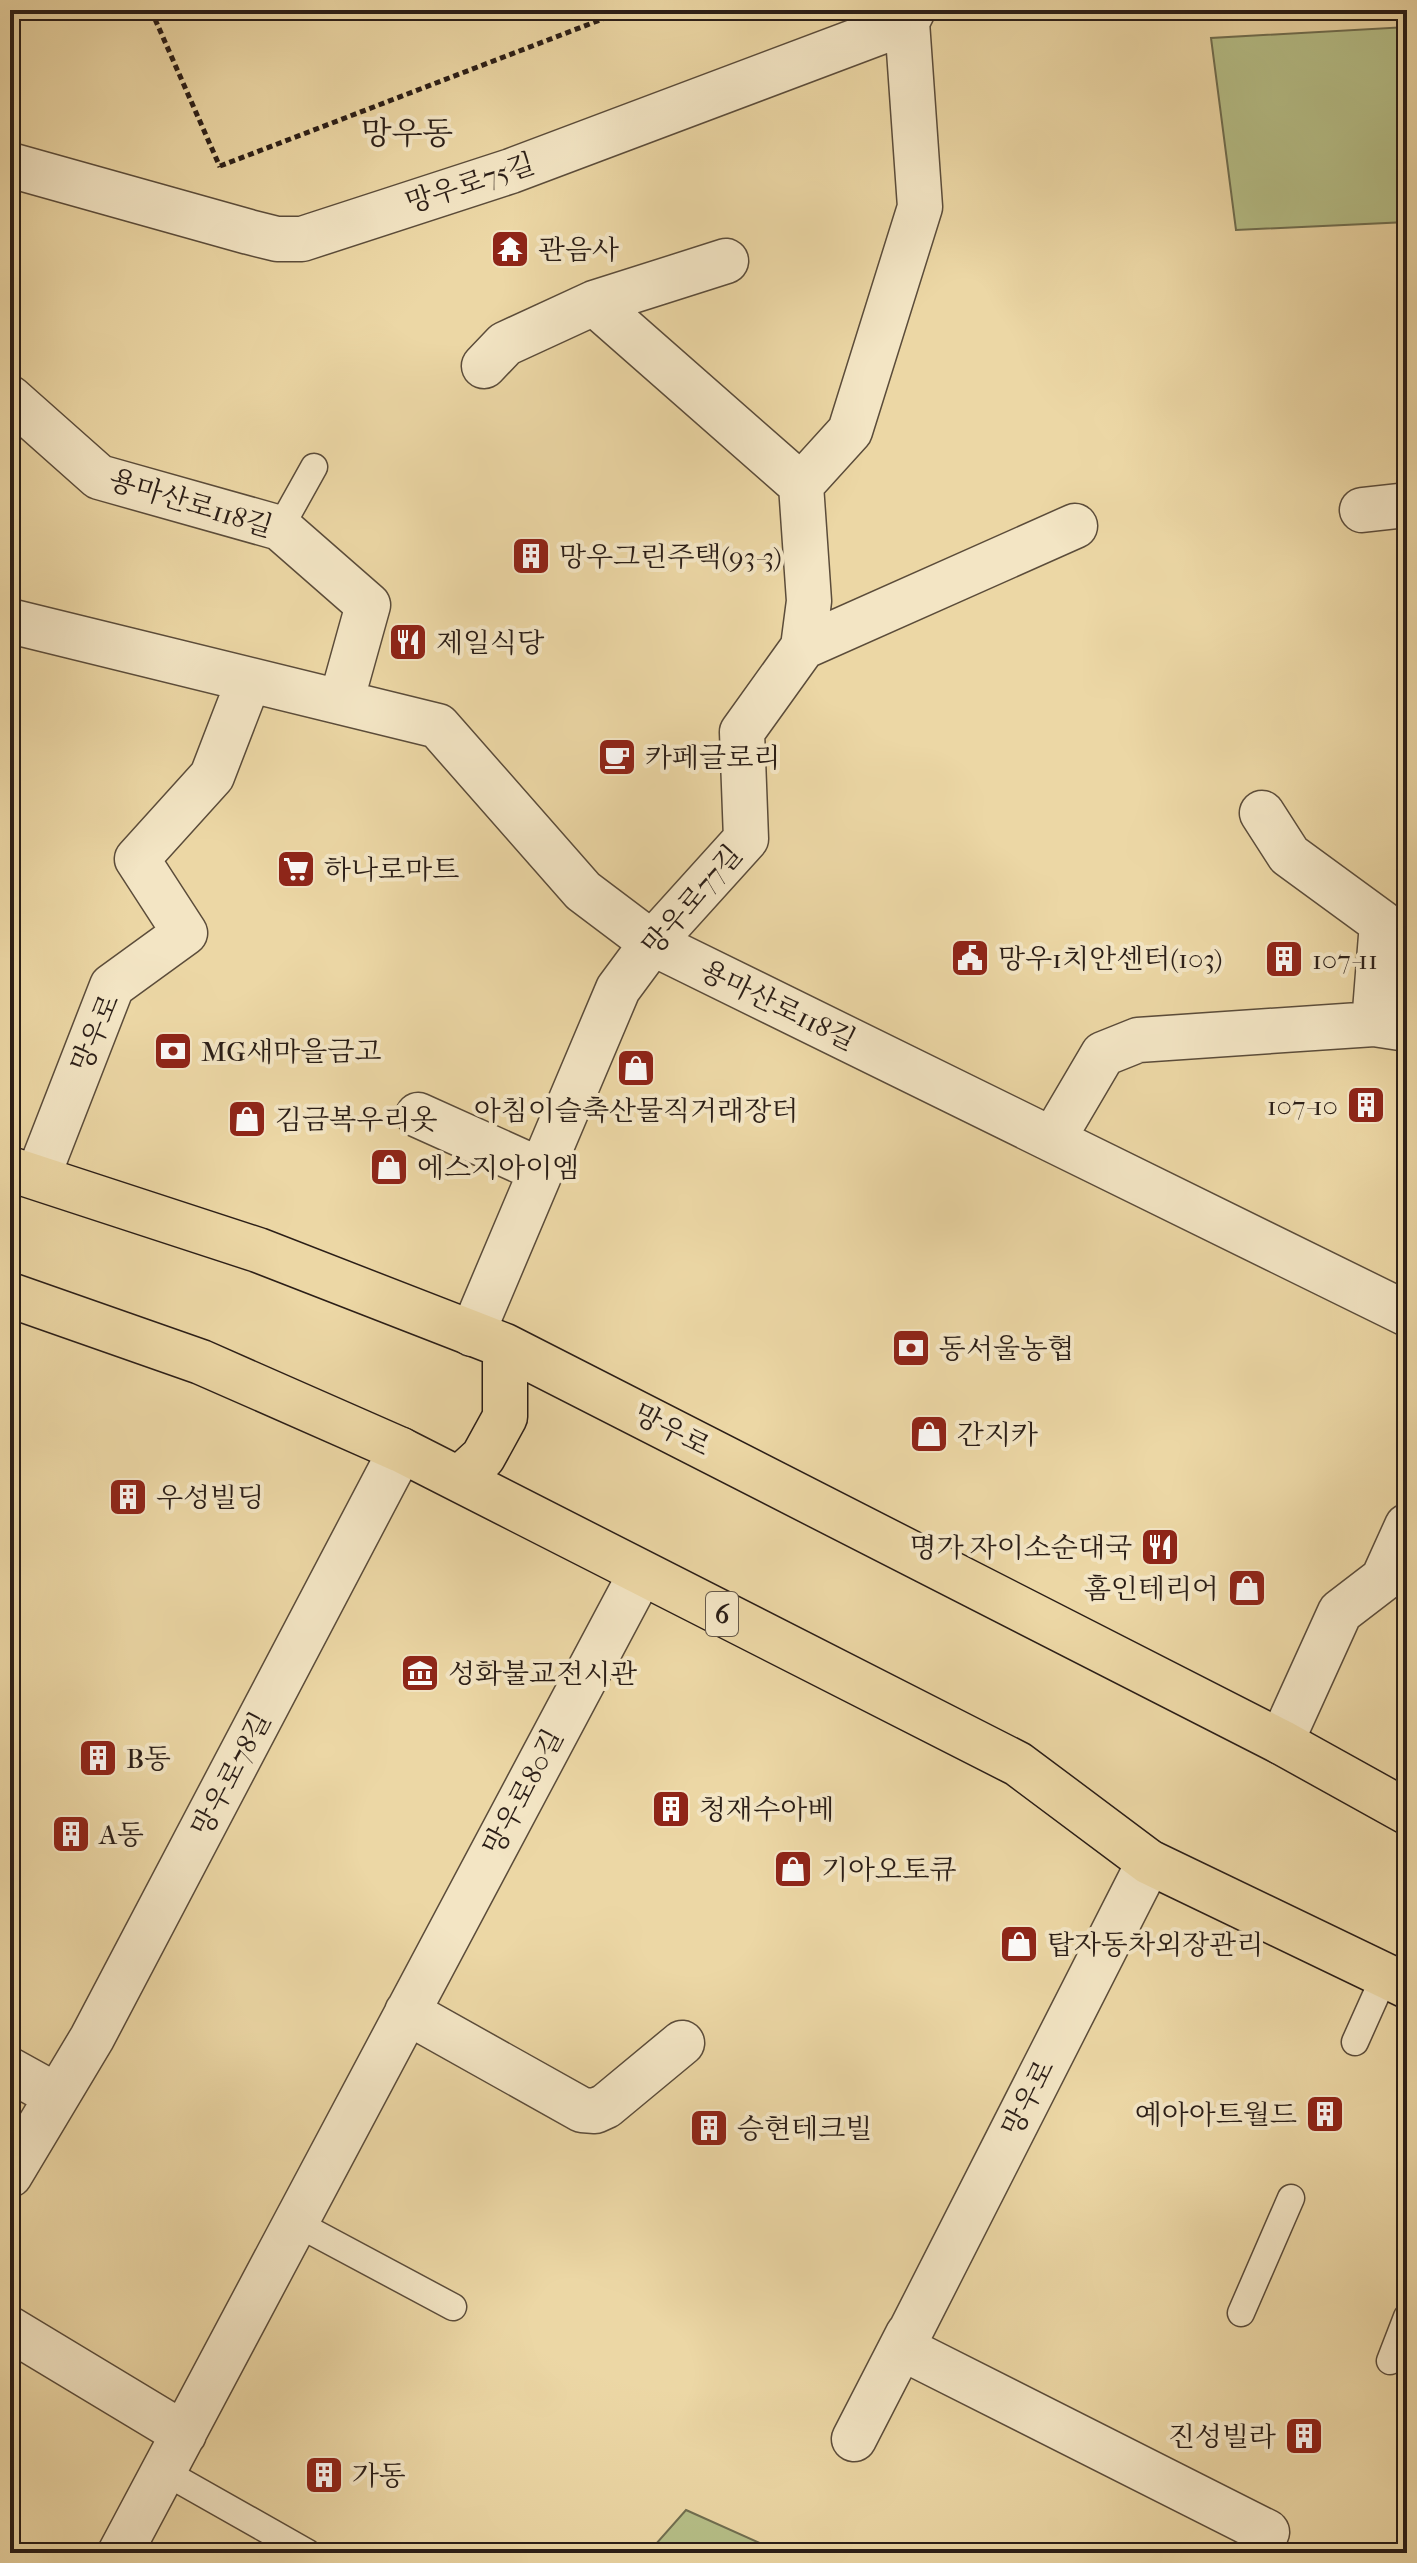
<svg xmlns="http://www.w3.org/2000/svg" width="1417" height="2563" font-family="'IM FELL French Canon','Noto Serif KR',serif">
  <style>
    .green { fill: #b6bf88; stroke: #706e50; stroke-width: 2 }
    .lines { fill: none; stroke-linecap: round; stroke-linejoin: round }
    .service-casing { stroke: #5b4c3a; stroke-width: 29 }
    .minor-casing { stroke: #5b4c3a; stroke-width: 47 }
    .primary-casing { stroke: #2b1e17; stroke-width: 47 }
    .path { stroke: #2b1e17; stroke-width: 5; stroke-dasharray: 6 4; stroke-linecap: butt }
    .service { stroke: #f3e5c4; stroke-width: 26 }
    .minor { stroke: #f3e5c4; stroke-width: 44 }
    .primary { stroke: #ecd7a5; stroke-width: 44 }
    .labels { text-anchor: middle; dominant-baseline: central; stroke-width: 8; stroke-linejoin: round; paint-order: stroke }
    .shield { fill: #f3e5c4; stroke: #675a4b; stroke-width: 2 }
    .shield-label { font-size: 26px; font-weight: bold; fill: #2b1e17 }
    .street-label { font-size: 28px; fill: #2b1e17; stroke: #f3e5c4 }
    .poi-label { font-size: 28px; fill: #2b1e17; stroke: #f3e5c4; text-anchor: start }
    .quarter-label { font-size: 32px; fill: #2b1e17; stroke: #f3e5c4 }
  </style>
  <rect width="100%" height="100%" fill="#ecd7a5"/>
  <filter id="stains"><feTurbulence type="fractalNoise" baseFrequency=".0025" numOctaves="4"/><feColorMatrix values="0 0 0 0 .2 0 0 0 0 .09 0 0 0 0 .02 0 0 0 .5 -.17"/></filter>
  <radialGradient id="worn" r=".72"><stop offset=".6" stop-color="#630" stop-opacity="0"/><stop offset="1" stop-color="#630" stop-opacity=".3"/></radialGradient>
  <path class="green" d="M1407,27V222L1236,230L1211,38Z
    M686,2510L782,2553H648Z"/>
  <g class="lines">
    <g class="service-casing">
      <path id="service" d="M280,528L314,467
        M1355,2042L1385,1975
        M296,2223L453,2307
        M1241,2313L1291,2198
        M1390,2361L1407,2317
        M163,2471L308,2553"/>
    </g>
    <g class="minor-casing">
      <path id="minor" d="M10,165L249,232L277,239H302L511,171L907,22L913,10
        M484,366L505,344L594,303L726,261
        M10,398L99,477L280,528L368,605L341,702
        M801,485L850,431L920,207L907,22
        M1362,510L1407,505
        M10,621L438,726L583,891L652,943L1407,1314
        M803,647L1075,526
        M1262,813L1289,855L1382,923L1374,1024
        M418,1115L540,1170
        M1053,1139L1103,1054L1138,1040L1374,1024L1407,1029
        M38,1176L112,986L185,933L137,859L212,776L249,680
        M472,1334L618,989L652,943L746,839L742,732L803,647L809,601L801,485L594,303
        M1281,1742L1340,1612L1383,1579L1407,1526
        M1149,1862L905,2342L916,2355L1267,2532
        M407,2012L582,2110L595,2111L606,2106L682,2043
        M10,2070L57,2096
        M10,2175L92,2038L401,1450
        M10,2329L184,2434
        M854,2439L908,2334
        M120,2553L641,1573"/>
    </g>
    <g class="primary-casing">
      <path id="primary" d="M10,1169L258,1250L505,1346L1281,1742L1407,1812
        M10,1295L201,1362L401,1450L1018,1764L1149,1862L1407,1986
        M459,1479L483,1457L505,1417V1346"/>
    </g>
    <path class="path" d="M151,10L220,167
      M220,166L626,10"/>
    <use href="#service" class="service"/>
    <use href="#minor" class="minor"/>
    <use href="#primary" class="primary"/>
  </g>
  <defs>
    <g id="temple-square" transform="scale(2)"><rect x="-9" y="-9" width="18" height="18" rx="4" fill="#8f2418" stroke="#f3e5c4"/><path d="M0-6L5-2H3V0L6.5 2.5H4V6H1.5V3h-3V6H-4V2.5H-6.5L-3 0V-2H-5Z" fill="#fff"/></g>
    <g id="building-square" transform="scale(2)"><rect x="-9" y="-9" width="18" height="18" rx="4" fill="#8f2418" stroke="#f3e5c4"/><path d="M-4-6H4V6H1V3H-1V6H-4ZM-2.5-4.3h1.7v1.8h-1.7ZM.8-4.3h1.7v1.8H.8ZM-2.5-1h1.7V.8h-1.7ZM.8-1h1.7V.8H.8Z" fill="#fff"/></g>
    <g id="restaurant-square" transform="scale(2)"><rect x="-9" y="-9" width="18" height="18" rx="4" fill="#8f2418" stroke="#f3e5c4"/><path d="M-5-6h1v4h1v-4h1v4h1v-4h1v5L-1.5 .5V6h-2V.5L-5-1ZM5-6V6H3V1.5H1.5Q1.5-4 5-6Z" fill="#fff"/></g>
    <g id="cafe-square" transform="scale(2)"><rect x="-9" y="-9" width="18" height="18" rx="4" fill="#8f2418" stroke="#f3e5c4"/><path d="M-5.5-4.5H6V0H3Q3 3.5 0 3.5H-2.5Q-5.5 3.5-5.5 0ZM3-3.2v2h1.7v-2ZM-6 4.5H4V6H-6Z" fill="#fff"/></g>
    <g id="supermarket-square" transform="scale(2)"><rect x="-9" y="-9" width="18" height="18" rx="4" fill="#8f2418" stroke="#f3e5c4"/><path d="M-6-5.5h2.5l.6 2H6L4.5 2H-2.5L-4.4-4H-6ZM-1.5 3.2a1.3 1.3 0 1 0 .1 0ZM3 3.2a1.3 1.3 0 1 0 .1 0Z" fill="#fff"/></g>
    <g id="civic-square" transform="scale(2)"><rect x="-9" y="-9" width="18" height="18" rx="4" fill="#8f2418" stroke="#f3e5c4"/><path d="M-.6-6.5H3V-4.5H.6V-3L4-1V1h2V6H-6V1h2V-1L-.6-3ZM-1.2 2.5V6h2.4V2.5Z" fill="#fff"/></g>
    <g id="bank-square" transform="scale(2)"><rect x="-9" y="-9" width="18" height="18" rx="4" fill="#8f2418" stroke="#f3e5c4"/><path d="M-6-4H6V4H-6ZM0-2.3a2.3 2.3 0 1 0 0 4.6a2.3 2.3 0 1 0 0-4.6Z" fill="#fff"/></g>
    <g id="shop-square" transform="scale(2)"><rect x="-9" y="-9" width="18" height="18" rx="4" fill="#8f2418" stroke="#f3e5c4"/><path d="M-5-2.5h2.3a2.7 3.5 0 0 1 5.4 0H5L5.5 6h-11ZM-1.5-2.5h3a1.5 2.3 0 0 0-3 0Z" fill="#fff"/></g>
    <g id="museum-square" transform="scale(2)"><rect x="-9" y="-9" width="18" height="18" rx="4" fill="#8f2418" stroke="#f3e5c4"/><path d="M0-6L6-3V-2H-6V-3ZM-5-1h2V3h-2ZM-1-1h2V3h-2ZM3-1h2V3H3ZM-6 4H6V6H-6Z" fill="#fff"/></g>
  </defs>
  <g fill-rule="evenodd">
    <use href="#temple-square" x="510" y="249"/>
    <use href="#building-square" x="531" y="556"/>
    <use href="#restaurant-square" x="408" y="642"/>
    <use href="#cafe-square" x="617" y="757"/>
    <use href="#supermarket-square" x="296" y="869"/>
    <use href="#civic-square" x="970" y="958"/>
    <use href="#building-square" x="1284" y="959"/>
    <use href="#bank-square" x="173" y="1051"/>
    <use href="#shop-square" x="636" y="1068"/>
    <use href="#building-square" x="1366" y="1105"/>
    <use href="#shop-square" x="247" y="1119"/>
    <use href="#shop-square" x="389" y="1167"/>
    <use href="#bank-square" x="911" y="1348"/>
    <use href="#shop-square" x="929" y="1434"/>
    <use href="#building-square" x="128" y="1497"/>
    <use href="#restaurant-square" x="1160" y="1547"/>
    <use href="#shop-square" x="1247" y="1588"/>
    <use href="#museum-square" x="420" y="1673"/>
    <use href="#building-square" x="98" y="1758"/>
    <use href="#building-square" x="671" y="1809"/>
    <use href="#building-square" x="71" y="1834"/>
    <use href="#shop-square" x="793" y="1869"/>
    <use href="#shop-square" x="1019" y="1944"/>
    <use href="#building-square" x="1325" y="2114"/>
    <use href="#building-square" x="709" y="2128"/>
    <use href="#building-square" x="1304" y="2436"/>
    <use href="#building-square" x="324" y="2475"/>
  </g>
  <g class="labels">
    <rect class="shield" x="706" y="1592" width="32" height="44" rx="6"/>
    <g class="shield-label">
      <text x="722" y="1614">6</text>
    </g>
    <g class="street-label">
      <text transform="translate(470 183) rotate(-18)">망우로75길</text>
      <text transform="translate(191 503) rotate(17)">용마산로118길</text>
      <text transform="translate(692 900) rotate(-49)">망우로77길</text>
      <text transform="translate(778 1005) rotate(26)">용마산로118길</text>
      <text transform="translate(95 1033) rotate(-67)">망우로</text>
      <text transform="translate(672 1430) rotate(27)">망우로</text>
      <text transform="translate(231 1774) rotate(-62)">망우로78길</text>
      <text transform="translate(523 1792) rotate(-62)">망우로80길</text>
      <text transform="translate(1028 2098) rotate(-63)">망우로</text>
    </g>
    <g class="poi-label">
      <text x="538" y="249">관음사</text>
      <text x="559" y="556">망우그린주택(93-3)</text>
      <text x="436" y="642">제일식당</text>
      <text x="645" y="757">카페글로리</text>
      <text x="324" y="869">하나로마트</text>
      <text x="998" y="958">망우1치안센터(103)</text>
      <text x="1312" y="959">107-11</text>
      <text x="201" y="1051">MG새마을금고</text>
      <text x="1338" y="1105" text-anchor="end">107-10</text>
      <text x="636" y="1110" text-anchor="middle">아침이슬축산물직거래장터</text>
      <text x="275" y="1119">김금복우리옷</text>
      <text x="417" y="1167">에스지아이엠</text>
      <text x="939" y="1348">동서울농협</text>
      <text x="957" y="1434">간지카</text>
      <text x="156" y="1497">우성빌딩</text>
      <text x="1132" y="1547" text-anchor="end">명가 자이소순대국</text>
      <text x="1219" y="1588" text-anchor="end">홈인테리어</text>
      <text x="448" y="1673">성화불교전시관</text>
      <text x="126" y="1758">B동</text>
      <text x="699" y="1809">청재수아베</text>
      <text x="99" y="1834">A동</text>
      <text x="821" y="1869">기아오토큐</text>
      <text x="1047" y="1944">탑자동차외장관리</text>
      <text x="1297" y="2114" text-anchor="end">예아아트월드</text>
      <text x="737" y="2128">승현테크빌</text>
      <text x="1276" y="2436" text-anchor="end">진성빌라</text>
      <text x="352" y="2475">가동</text>
    </g>
    <g class="quarter-label">
      <text x="407" y="133">망우동</text>
    </g>
  </g>
  <rect width="1417" height="2563" fill="none" stroke="#ecd7a5" stroke-width="40"/>
  <rect x="12" y="12" width="1393" height="2539" fill="none" stroke="#2b1e17" stroke-width="4"/>
  <rect x="20" y="20" width="1377" height="2523" fill="none" stroke="#2b1e17" stroke-width="2"/>
  <rect width="100%" height="100%" filter="url(#stains)"/>
  <rect width="100%" height="100%" fill="url(#worn)"/>
</svg>
